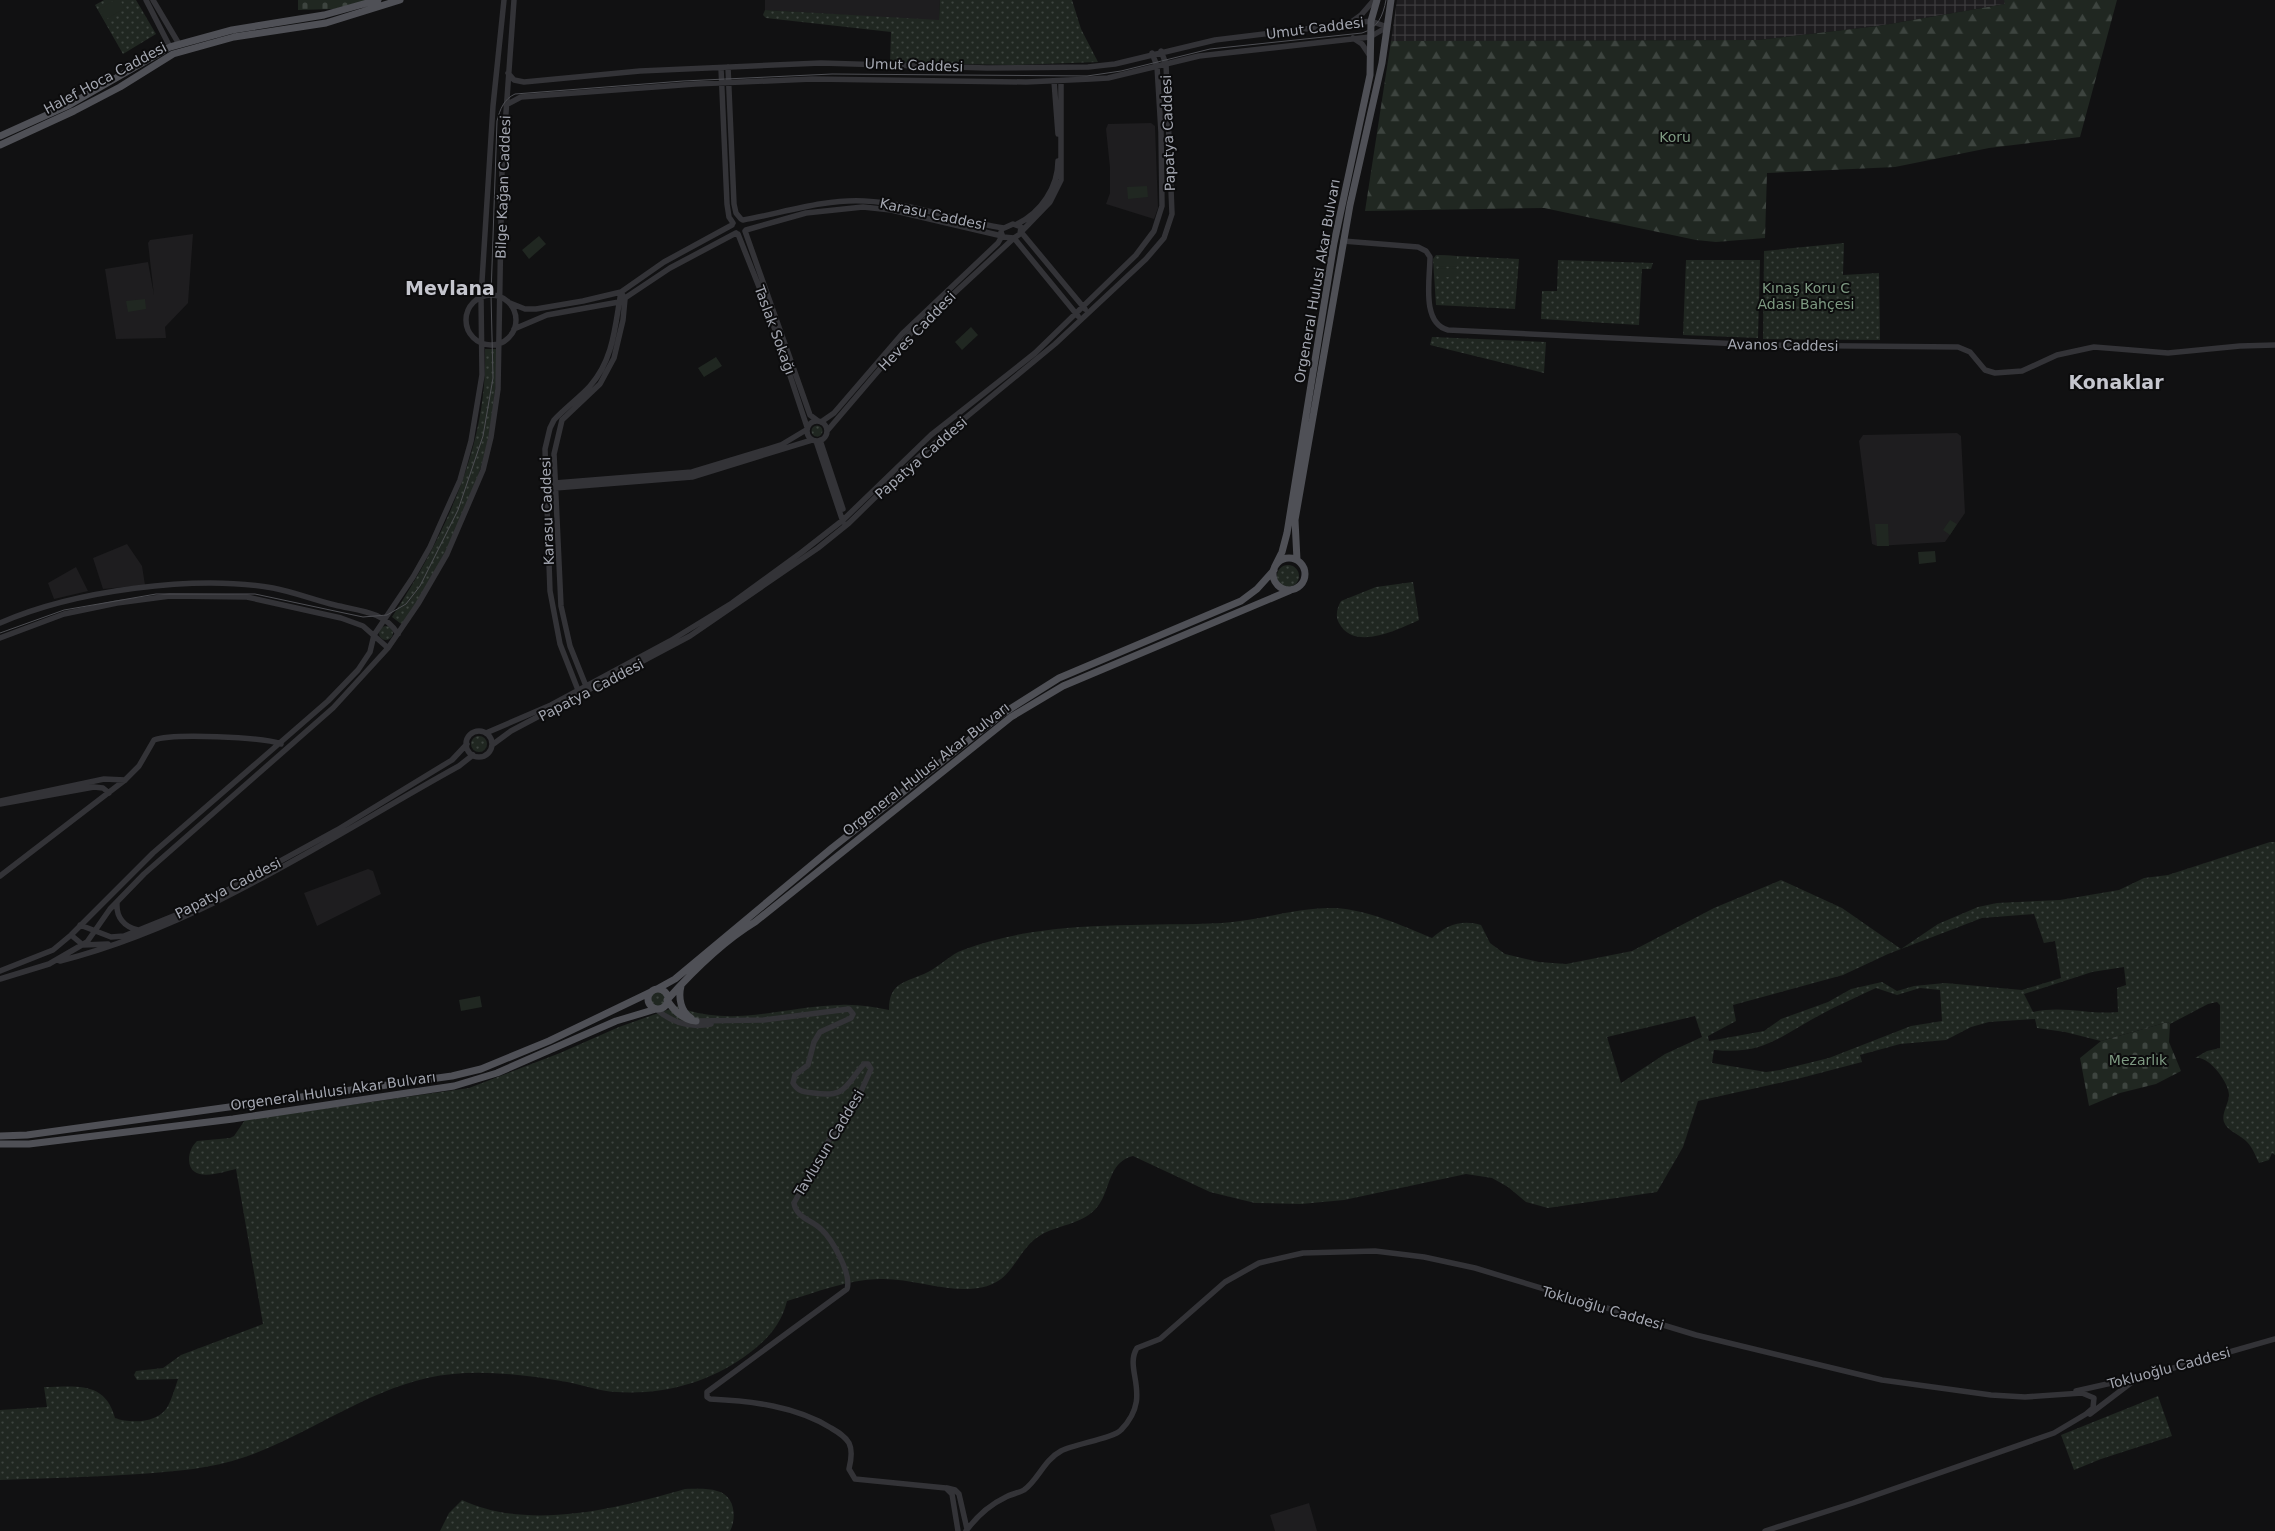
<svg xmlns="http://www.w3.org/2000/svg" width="2275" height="1531" font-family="'DejaVu Sans',sans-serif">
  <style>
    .built { fill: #1e1d1f }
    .industrial { fill: url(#industrial-grid) }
    .green { fill: url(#green-dots); fill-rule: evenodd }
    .forest { fill: url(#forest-firs) }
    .cemetery { fill: url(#cemetery-stones) }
    .pitch { fill: #202721 }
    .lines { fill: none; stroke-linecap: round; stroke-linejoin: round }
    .minor { stroke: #333337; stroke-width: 5.5 }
    .major { stroke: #4f5056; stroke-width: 7 }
    .tram { stroke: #4e4f54; stroke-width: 1 }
    .labels { text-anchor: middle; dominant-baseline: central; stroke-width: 4; stroke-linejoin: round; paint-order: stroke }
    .street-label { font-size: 14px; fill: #a4a7b1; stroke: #0c0c0d }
    .park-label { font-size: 14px; fill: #7e9a82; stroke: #0c0c0d }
    .district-label { font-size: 19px; font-weight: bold; fill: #c5c6ce; stroke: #0c0c0d }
  </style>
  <defs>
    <pattern id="industrial-grid" width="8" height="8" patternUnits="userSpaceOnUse" patternTransform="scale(1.25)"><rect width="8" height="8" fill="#1e1d1f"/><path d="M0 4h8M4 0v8" fill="none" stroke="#3c3b3d"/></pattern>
    <pattern id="green-dots" width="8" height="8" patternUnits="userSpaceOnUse" patternTransform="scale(1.25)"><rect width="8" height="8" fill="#202721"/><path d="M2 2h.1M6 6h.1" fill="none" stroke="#3d443f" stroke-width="1.8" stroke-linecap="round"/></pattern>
    <pattern id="forest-firs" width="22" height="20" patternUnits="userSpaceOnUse" patternTransform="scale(1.25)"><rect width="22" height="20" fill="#202721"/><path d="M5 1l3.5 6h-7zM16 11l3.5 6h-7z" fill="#3d443f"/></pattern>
    <pattern id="cemetery-stones" width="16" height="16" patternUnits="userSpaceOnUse" patternTransform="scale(1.25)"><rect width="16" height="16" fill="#202721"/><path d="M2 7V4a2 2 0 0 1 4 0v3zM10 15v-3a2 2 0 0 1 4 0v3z" fill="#3d443f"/></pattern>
  </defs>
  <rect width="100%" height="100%" fill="#111112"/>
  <path class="built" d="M765,0H940L939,21L765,10Z
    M1151,123L1155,126L1158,208L1154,219L1106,204L1110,193V168L1106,129L1108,124Z
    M193,234L188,303L165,327L166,338L116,339L105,269L148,262L154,295L148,243L150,240Z
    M1957,433L1961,436L1965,513L1945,542L1877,546L1872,544L1859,441L1863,435Z
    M127,544L142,566L145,585L103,589L93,558Z
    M76,567L88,591L54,599L48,583Z
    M368,869L373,871L381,894L317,926L304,893Z
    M1309,1503L1317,1531H1275L1270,1515Z"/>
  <path class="industrial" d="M1397,0H2004L2005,4L1878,26L1758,40L1391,41Z"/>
  <path class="green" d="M104,0H136L156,34L123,54L95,5Z
    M940,0H1072L1081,29L1098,62L1013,65L890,63L891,32L766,18L763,15L765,10L939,20Z
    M1844,243L1843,275L1879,273L1880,340L1763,339L1764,251Z
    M1436,255L1519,259L1515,309L1436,305L1433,259Z
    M1558,260L1653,263L1651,269H1642L1639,325L1541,319L1542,291H1557Z
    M1686,260H1760L1758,338L1683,335Z
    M1432,337L1546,342L1544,373L1430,345Z
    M485,349H498C496,386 493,427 482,463C465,521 434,574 404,626L392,617C444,537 488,446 485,349Z
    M811.5 431a5.5 5.5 0 1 1 11 0a5.5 5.5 0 1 1-11 0Z
    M1277 576a11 11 0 1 1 22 0a11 11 0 1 1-22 0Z
    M1413,582L1419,620C1399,629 1354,652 1339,623C1335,616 1337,608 1341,601L1376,587Z
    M379 633a7 7 0 1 1 14 0a7 7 0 1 1-14 0Z
    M471 744a8 8 0 1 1 16 0a8 8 0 1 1-16 0Z
    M2270,842H2275V1155L2272,1153L2269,1160L2259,1163C2255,1155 2253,1148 2247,1142C2241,1135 2227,1131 2224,1122C2221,1114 2229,1103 2229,1095C2229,1083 2209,1055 2195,1058L2207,1051L2220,1048V1005L2217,1002L2208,1004L2170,1024L2168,1022L2101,1041L2065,1032L2037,1028L2035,1019L1989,1022L1971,1027L1946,1040L1900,1044L1860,1055L1862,1062L1797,1079L1698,1101L1683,1147L1657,1192L1548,1208L1526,1202L1508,1187L1492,1178L1466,1174L1344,1200L1301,1204L1255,1203L1210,1192L1133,1156C1108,1162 1111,1189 1098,1206C1083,1226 1054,1224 1035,1239C1020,1251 1014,1271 998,1281C966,1301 916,1277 879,1279C847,1280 817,1292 787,1301C781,1326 765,1342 744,1357C707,1383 663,1395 616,1392C599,1391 583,1385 567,1382C520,1374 473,1368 427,1378C362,1393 308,1435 245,1457C211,1469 176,1471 140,1474C93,1477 47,1478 0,1480V1410L47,1407L44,1387C75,1387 105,1380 115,1418C131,1424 159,1423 168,1406C172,1398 175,1388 178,1379L137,1380L134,1375L136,1371L163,1368L181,1355L263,1324L236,1169C222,1172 190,1184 189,1160C189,1152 192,1146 197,1141L230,1138L234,1136L245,1120L469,1088L560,1053L619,1027L684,1004L687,1010C738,1026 788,1006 840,1005C856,1004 873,1007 889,1010C889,981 906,983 928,972C940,966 951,954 963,950C1045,919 1136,927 1222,923C1260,921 1296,907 1335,908C1369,910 1400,925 1432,938C1446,925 1462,919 1481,925L1490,943L1505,954L1539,962L1566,964L1632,951L1714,908L1781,880L1842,908L1901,949L1938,924L1978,907L1997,903L2060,900L2119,890L2144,878L2168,875ZM2034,914L2044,943L2055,941L2061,978L2022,990L1945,983L1914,986L1897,991L1882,982L1851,989L1828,1002L1781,1019L1764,1031L1709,1041L1708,1036L1736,1021L1733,1005L1843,975L1888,954L1982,918ZM2124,967L2126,985L2117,988L2118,1012C2089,1015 2064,1005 2033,1012L2024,994L2092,972ZM1876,988L1897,995L1920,988L1940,990L1942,1021L1911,1026L1829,1058L1780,1070L1766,1072L1712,1063L1714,1050C1765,1055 1778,1037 1820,1015C1838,1005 1857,997 1876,988ZM1695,1016L1702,1037L1665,1054L1621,1083L1607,1037Z
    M650 999a8 8 0 1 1 16 0a8 8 0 1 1-16 0Z
    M2158,1396L2172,1436L2101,1459L2074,1470L2061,1435Z
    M685,1489C695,1489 708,1488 717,1491C735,1495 737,1518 730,1531H440L449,1513L462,1500C528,1531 616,1509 685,1489Z"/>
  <path class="forest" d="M2004,0H2117L2080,137L1989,148L1895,167L1767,173L1765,238L1716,242L1696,240L1544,208L1365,211L1391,41L1758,40L1878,26L2005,4Z"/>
  <path class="cemetery" d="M298,0H368L334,9L298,10Z
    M2168,1022L2170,1024L2169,1042L2181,1071L2156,1084L2120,1093L2089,1106L2080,1058L2101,1041Z"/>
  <path class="pitch" d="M115,0H120L125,8L105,20L99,9Z
    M1147,186L1148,197L1128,199L1127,187Z
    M539,236L546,244L529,259L522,250Z
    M1439,255L1457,256V267L1439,266Z
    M1438,268L1456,269V277H1438Z
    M145,299L146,309L128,312L126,301Z
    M971,327L978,335L962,350L955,342Z
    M716,357L722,366L704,377L698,368Z
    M1950,520L1957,524L1950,535L1943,530Z
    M1875,524H1888L1889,546H1877Z
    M1935,551L1936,562L1919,564L1918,552Z
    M480,996L482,1007L461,1011L459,1000Z"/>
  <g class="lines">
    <path class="minor" d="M146,0L170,47
      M153,0L179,44
      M1350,23L1361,15L1374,0
      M1353,38L1362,44L1370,56
      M728,67L734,204L736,213L741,219
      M721,68L727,204L729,217L733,223
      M508,73L514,80L524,82L640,71L821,63L987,68L1088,67L1115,64L1215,40L1371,21L1387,27
      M1054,81L1058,134
      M506,105L521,97L695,84L812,79L1026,82L1091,79L1108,78L1199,56L1370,37L1387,27
      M743,220C783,213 823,199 864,201C912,203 957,221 1004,228
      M1013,224L1021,227L1020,234L1014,238L1003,237L1001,232L1002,229Z
      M1017,224C1041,213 1058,187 1058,161
      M746,230L806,213L863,207L891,210L1002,236L998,243L902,334L834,413L821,422
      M745,231L810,415L818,421
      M1022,231L1050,202L1061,180V81
      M1021,232L1085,309
      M738,234L769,312L807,427
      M1343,241L1418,247L1426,251L1430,257C1430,279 1421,323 1448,330L1762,345L1958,347L1970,352L1985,370L1995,373L2022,371L2057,355L2094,347L2168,353L2240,346L2275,345
      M466 320a25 25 0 1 1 50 0a25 25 0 1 1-50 0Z
      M510,303L525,309H536L583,301L621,292L664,262L732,225
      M514,329L547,315L619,302L670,268L736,233
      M807 431a10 10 0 1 1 20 0a10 10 0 1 1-20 0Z
      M806,430L781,445L692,472L555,483L551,481L546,486L551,491L555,488L692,477L812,440
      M827,431L909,335L1014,238L1078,316
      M820,440L843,509
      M816,441L843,522
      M0,623C73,591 195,574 273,588C294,592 314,600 335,605C359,611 384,611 398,634
      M0,638L64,614L117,603L170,596L247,597L341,618L363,626L388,648
      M586,686L570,646L561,606L554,454L562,420L600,384L614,358L623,320L625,299L621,292
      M578,690L560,644L550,591L545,449L550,428L554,420C565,408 579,398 590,386C614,359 615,325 621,292
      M466 744a13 13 0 1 1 26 0a13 13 0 1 1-26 0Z
      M486,733L551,705L670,641L732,603L802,552L843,520L931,435L1035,353L1136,255L1154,231L1162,206L1161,132L1157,66L1152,53
      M492,745L511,731L690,636L818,548L849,523L895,478L930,447L1055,344L1146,259L1164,238L1172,214L1166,64L1161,51
      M0,801L104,779L125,780
      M0,804L94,787L103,788L109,793
      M0,876L125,780L139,766L154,740C172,733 262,737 281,744
      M117,903C116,917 124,927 138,930
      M80,925L111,937L124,936L198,906L337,830L452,760L467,744
      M71,935L83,945L108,944
      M60,961C205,924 330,837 459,766L473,755
      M0,971L53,950L71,935L153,853L328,701L358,670L370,652L374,635L413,577L430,547L460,480L471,441L482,375L481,297L493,106L504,0
      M0,979L49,964L87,942L110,909L144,874L333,708L388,648L418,604L447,554L483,470L491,437L498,389L502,169L514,0
      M656,1009C672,1023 691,1028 711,1024
      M696,1021L764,1020L849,1009L853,1014L851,1018L820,1032L814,1042L808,1065L795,1075L793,1083C798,1092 805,1092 814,1093C846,1098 845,1086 864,1064H868L871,1069L859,1096L829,1140L794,1203C796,1218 812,1220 821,1229C832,1239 852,1274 847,1289L707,1392V1397L710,1399C751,1401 796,1406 831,1428C838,1432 845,1436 849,1443C853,1451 851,1461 849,1469L855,1479L946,1488L952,1494L958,1531
      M2076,1391L2156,1373L2275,1339
      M2090,1414L2136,1379
      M947,1488L955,1490L959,1494L967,1529
      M966,1531C977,1516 989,1505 1006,1497C1011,1494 1019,1493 1024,1490C1038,1480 1044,1460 1061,1451C1075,1444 1114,1438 1121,1430C1154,1396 1123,1370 1137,1348L1160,1339L1225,1282L1259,1263L1303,1253L1375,1251L1424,1257L1475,1268L1696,1335L1882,1380L1991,1395L2025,1397L2082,1393L2094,1398L2093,1408L2086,1414L2054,1433L1853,1503L1765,1531"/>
    <path class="major" d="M0,136L69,105L170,47L232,30L324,15L378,0
      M0,145L74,111L120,87L173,54L234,37L326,23L400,0
      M1273 574a16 16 0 1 1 32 0a16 16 0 1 1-32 0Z
      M1297,560L1295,520L1350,205L1382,63L1391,0
      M1275,566L1282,552L1287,533L1334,243L1370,75L1371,21L1377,0
      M681,986C678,998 681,1012 691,1018
      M657,989L675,979L832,848L1002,714L1059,678L1241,601L1257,589L1274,570
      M648 999a10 10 0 1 1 20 0a10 10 0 1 1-20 0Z
      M696,1021C683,1020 674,1011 667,1000C693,971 722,942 755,922L1011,717L1063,686L1291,590
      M0,1136L27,1135L452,1076L481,1069L549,1041L651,992
      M0,1144H29L233,1119L454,1086L497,1073L616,1021L656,1009"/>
    <path class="tram" d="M0,633L64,610L156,594H255L363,617L387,615L406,604L420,586L458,510L483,436L493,378L491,295L497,121C500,109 504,99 515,94L683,81L832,74L1087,76L1121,71L1210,49L1362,33C1378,28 1383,16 1386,0"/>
  </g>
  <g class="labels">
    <g class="street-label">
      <text transform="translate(1315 28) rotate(-7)">Umut Caddesi</text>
      <text transform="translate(914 65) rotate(2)">Umut Caddesi</text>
      <text transform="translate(105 78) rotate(-28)">Halef Hoca Caddesi</text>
      <text transform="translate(1168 133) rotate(-92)">Papatya Caddesi</text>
      <text transform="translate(503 187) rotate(-88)">Bilge Kağan Caddesi</text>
      <text transform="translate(933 214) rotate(12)">Karasu Caddesi</text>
      <text transform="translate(1317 281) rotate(-80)">Orgeneral Hulusi Akar Bulvarı</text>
      <text transform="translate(775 330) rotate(70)">Taslak Sokağı</text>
      <text transform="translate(917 331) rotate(-46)">Heves Caddesi</text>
      <text transform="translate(1783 345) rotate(1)">Avanos Caddesi</text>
      <text transform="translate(921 458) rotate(-41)">Papatya Caddesi</text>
      <text transform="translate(547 511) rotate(-92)">Karasu Caddesi</text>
      <text transform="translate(591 690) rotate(-28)">Papatya Caddesi</text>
      <text transform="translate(926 769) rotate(-38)">Orgeneral Hulusi Akar Bulvarı</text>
      <text transform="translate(228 888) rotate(-27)">Papatya Caddesi</text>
      <text transform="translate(333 1091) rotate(-8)">Orgeneral Hulusi Akar Bulvarı</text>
      <text transform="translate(829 1143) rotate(-59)">Tavlusun Caddesi</text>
      <text transform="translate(1603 1308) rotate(16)">Tokluoğlu Caddesi</text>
      <text transform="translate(2169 1368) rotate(-15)">Tokluoğlu Caddesi</text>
    </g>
    <g class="park-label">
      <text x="1675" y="137">Koru</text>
      <text x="1806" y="288">Kınaş Koru C<tspan x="1806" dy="16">Adası Bahçesi</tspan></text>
      <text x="2138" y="1060">Mezarlık</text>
    </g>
    <g class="district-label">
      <text x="450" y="288">Mevlana</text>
      <text x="2116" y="382">Konaklar</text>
    </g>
  </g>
</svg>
